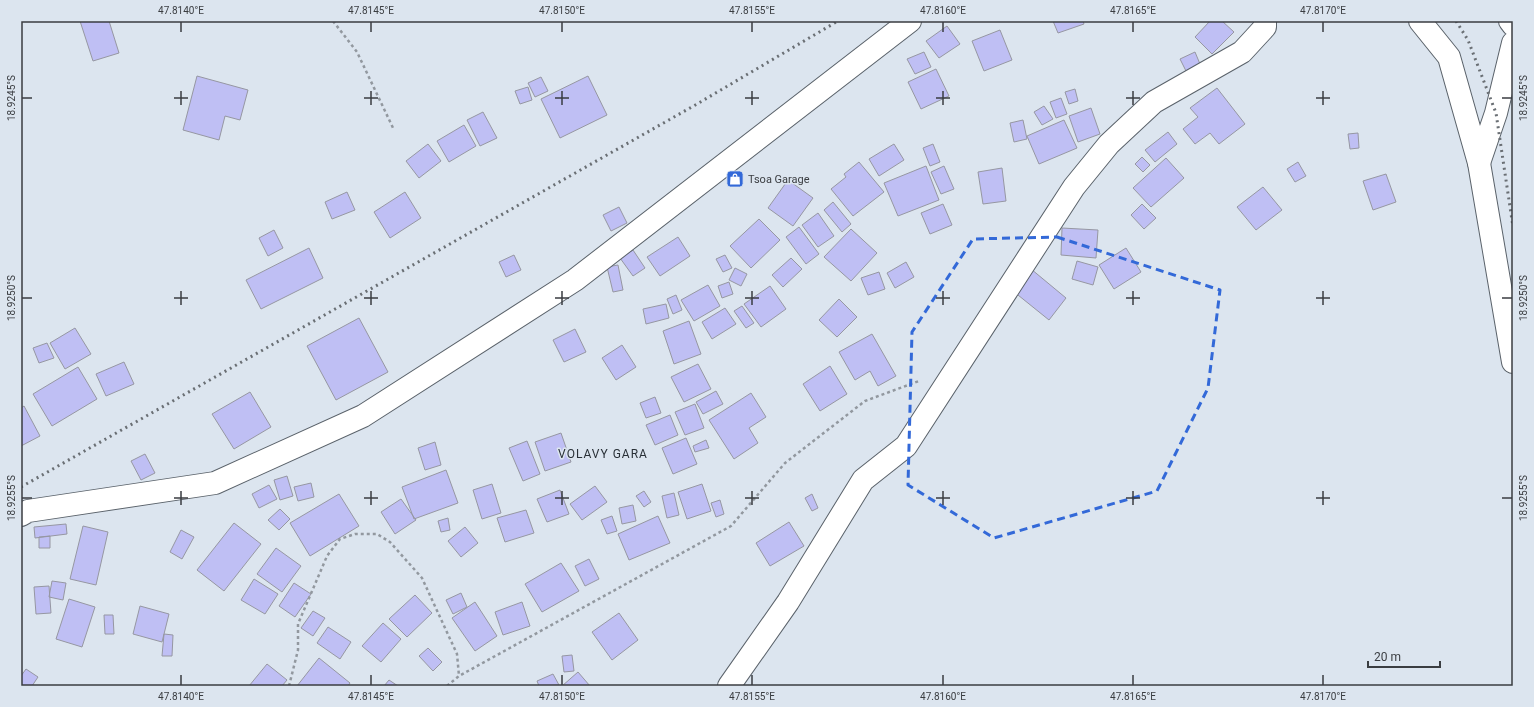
<svg xmlns="http://www.w3.org/2000/svg" width="1534" height="707" font-family="Roboto,sans-serif">
  <style>
    .building { fill: #bfbff4; stroke: #9697a2 }
    .lines { fill: none; stroke-linecap: round; stroke-linejoin: round }
    .street-casing { stroke: #5a626a; stroke-width: 24 }
    .primary-casing { stroke: #5a626a; stroke-width: 24 }
    .path { stroke: #92989f; stroke-width: 2.5; stroke-dasharray: 3 3; stroke-linecap: butt }
    .street { stroke: #fff; stroke-width: 22 }
    .primary { stroke: #fff; stroke-width: 22 }
    .rail { stroke: #6a6f74; stroke-width: 3; stroke-dasharray: 2 4; stroke-linecap: butt }
    .marked { fill: none; stroke: #3369d8; stroke-width: 3; stroke-dasharray: 8 5; stroke-linejoin: round }
    .ticks { fill: none; stroke: #3a3d41; stroke-width: 1.5 }
    .labels { text-anchor: middle; dominant-baseline: central; stroke-width: 3; stroke-linejoin: round; paint-order: stroke }
    .poi-label { font-size: 11px; fill: #3a3d41; stroke: #dce5ef; text-anchor: start }
    .neighbourhood-label { font-size: 12px; letter-spacing: 1px; fill: #293037; stroke: #dce5ef }
    .neatline { fill: none; stroke: #3a3d41; stroke-width: 1.5 }
    .ticks-label { font-size: 10px; text-anchor: middle; fill: #3a3d41 }
  </style>
  <rect width="100%" height="100%" fill="#dce5ef"/>
  <path class="building" d="M80,21H109L119,53L93,61Z
    M1053,21H1083L1084,24L1058,33Z
    M1210,21H1222L1234,32L1212,54L1195,37Z
    M947,26L960,44L939,58L926,41Z
    M1000,30L1012,60L984,71L972,41Z
    M924,52L931,67L915,74L907,59Z
    M1195,52L1200,64L1186,71L1180,59Z
    M936,69L949,96L921,109L908,82Z
    M197,76L248,90L240,120L225,116L219,140L183,130Z
    M588,76L607,115L560,138L541,99Z
    M541,77L548,91L535,97L528,83Z
    M528,87L532,100L520,104L515,91Z
    M1217,88L1245,124L1219,144L1210,133L1195,144L1183,129L1198,117L1190,108Z
    M1075,89L1078,101L1069,104L1065,92Z
    M1061,98L1067,114L1056,118L1050,102Z
    M1044,106L1053,119L1042,125L1034,112Z
    M1091,108L1100,134L1078,142L1069,116Z
    M483,112L497,138L480,146L467,120Z
    M1023,120L1027,139L1014,142L1010,123Z
    M1064,120L1077,148L1039,164L1027,136Z
    M464,125L476,146L449,162L437,141Z
    M1168,132L1177,144L1155,162L1145,150Z
    M1358,133L1359,148L1350,149L1348,134Z
    M428,144L441,161L419,178L406,161Z
    M894,144L904,160L879,176L869,159Z
    M933,144L940,162L930,166L923,148Z
    M1142,157L1150,165L1143,172L1135,164Z
    M1166,158L1184,178L1151,207L1133,188Z
    M859,162L884,192L853,216L831,189L846,177L844,174Z
    M1298,162L1306,176L1295,182L1287,169Z
    M926,166L939,200L898,216L884,183Z
    M944,166L954,189L941,194L931,172Z
    M1002,168L1006,201L983,204L978,172Z
    M1386,174L1396,202L1373,210L1363,181Z
    M788,180L813,198L793,226L768,208Z
    M1263,187L1282,210L1256,230L1237,207Z
    M347,192L355,210L332,219L325,202Z
    M405,192L421,218L390,238L374,212Z
    M833,202L851,224L842,232L824,210Z
    M943,204L952,225L930,234L921,213Z
    M1142,204L1156,218L1144,229L1131,215Z
    M619,207L627,223L611,231L603,215Z
    M818,213L834,236L818,247L802,225Z
    M759,219L780,240L751,268L730,246Z
    M799,227L819,254L806,264L786,237Z
    M1062,228L1098,230L1096,258L1061,255Z
    M851,229L877,253L851,281L824,257Z
    M274,230L283,248L268,256L259,238Z
    M678,237L690,256L660,276L647,257Z
    M309,248L323,278L261,309L246,280Z
    M1126,248L1141,272L1114,289L1099,265Z
    M633,250L645,268L633,276L620,258Z
    M514,255L521,270L506,277L499,262Z
    M725,255L732,268L723,272L716,259Z
    M791,258L802,269L783,287L772,275Z
    M1077,261L1098,267L1093,285L1072,279Z
    M906,262L914,277L895,288L887,273Z
    M618,265L623,290L613,292L607,267Z
    M735,268L747,274L741,286L729,280Z
    M1031,269L1066,298L1049,320L1013,291Z
    M879,272L885,289L868,295L861,278Z
    M729,282L733,294L722,298L718,286Z
    M708,285L720,306L694,321L681,300Z
    M770,286L786,309L761,327L744,304Z
    M676,295L682,310L673,314L667,299Z
    M839,299L857,317L837,337L819,320Z
    M666,304L669,318L646,324L643,309Z
    M742,306L754,323L746,328L734,311Z
    M725,308L736,324L712,339L702,322Z
    M359,318L388,372L336,400L307,346Z
    M689,321L701,354L674,364L663,331Z
    M75,328L91,354L65,369L50,343Z
    M575,329L586,352L564,362L553,340Z
    M872,334L896,376L878,386L870,371L855,380L839,352Z
    M47,343L54,358L39,363L33,348Z
    M622,345L636,367L616,380L602,358Z
    M124,362L134,384L106,396L96,374Z
    M698,364L711,389L684,402L671,377Z
    M830,366L847,394L820,411L803,384Z
    M78,367L97,399L52,426L33,394Z
    M716,391L723,404L703,414L696,402Z
    M250,392L271,427L234,449L212,414Z
    M751,393L766,417L749,428L758,443L734,459L709,420Z
    M655,397L661,413L646,418L640,403Z
    M695,404L704,428L685,435L675,412Z
    M24,406L40,436L21,446V408Z
    M670,415L678,435L655,445L646,425Z
    M561,433L571,462L545,471L535,442Z
    M686,438L697,464L673,474L662,448Z
    M706,440L709,448L695,452L693,446Z
    M527,441L540,474L523,481L509,448Z
    M435,442L441,465L425,470L418,448Z
    M145,454L155,473L141,480L131,461Z
    M446,470L458,503L414,519L402,487Z
    M287,476L293,496L280,500L274,480Z
    M311,483L314,497L298,501L294,487Z
    M492,484L501,513L482,519L473,490Z
    M702,484L711,511L687,519L678,492Z
    M269,485L277,499L259,508L252,494Z
    M595,486L607,502L582,520L570,504Z
    M560,490L569,514L547,522L537,499Z
    M644,491L651,502L644,507L636,496Z
    M674,493L679,515L667,518L662,496Z
    M339,494L359,526L310,556L290,523Z
    M812,494L818,508L812,511L805,498Z
    M401,499L416,520L395,534L381,512Z
    M720,500L724,514L716,517L711,503Z
    M633,505L636,521L622,524L619,508Z
    M280,509L290,519L279,530L268,520Z
    M526,510L534,533L505,542L497,518Z
    M612,516L617,531L607,534L601,520Z
    M658,516L670,543L629,560L618,534Z
    M448,518L450,530L441,532L438,521Z
    M789,522L804,546L770,566L756,543Z
    M234,523L261,544L224,591L197,570Z
    M66,524L67,534L35,538L34,527Z
    M83,526L108,532L96,585L70,579Z
    M465,527L478,543L461,557L448,541Z
    M181,530L194,537L182,559L170,552Z
    M50,536V548H39V537Z
    M276,548L301,566L282,592L257,574Z
    M589,559L599,579L585,586L575,566Z
    M561,563L579,591L542,612L525,584Z
    M254,579L278,594L265,614L241,600Z
    M52,581L66,583L63,600L49,597Z
    M294,583L311,594L295,617L279,606Z
    M49,586L51,613L36,614L34,587Z
    M461,593L467,607L453,614L446,600Z
    M415,595L432,613L407,637L389,619Z
    M69,599L95,607L82,647L56,639Z
    M475,602L497,636L475,651L452,618Z
    M522,602L530,626L503,635L495,612Z
    M140,606L169,614L162,642L133,634Z
    M313,611L325,618L313,636L301,628Z
    M619,613L638,640L612,660L592,632Z
    M104,615H113L114,634H105Z
    M383,623L401,639L381,662L362,646Z
    M328,627L351,642L340,659L317,643Z
    M164,634L173,635L172,656H162Z
    M428,648L442,662L433,671L419,656Z
    M572,655L574,671L564,672L562,656Z
    M319,658L350,683L348,686H297Z
    M267,664L287,680L282,686H249Z
    M26,669L38,677L32,686H24L21,684V676Z
    M578,672L590,686H562Z
    M553,674L559,685L539,686L537,681Z
    M389,680L398,686H384Z"/>
  <g class="lines">
    <g class="street-casing">
      <path id="street" d="M1510,21L1513,25
        M1479,163L1496,113L1513,43
        M729,686L788,602L863,480L906,446L1074,187L1109,144L1154,102L1242,52L1265,27V21"/>
    </g>
    <g class="primary-casing">
      <path id="primary" d="M1420,21L1449,57L1479,163L1513,362
        M21,515L28,511L215,483L363,416L575,280L910,21"/>
    </g>
    <path class="path" d="M333,21L357,52L394,130
      M289,686L298,650V624L327,556L340,539L355,534H377L390,542L422,578L457,654L459,676
      M447,686L459,676L731,526L785,463L865,401L919,381"/>
    <use href="#street" class="street"/>
    <use href="#primary" class="primary"/>
    <path class="rail" d="M1456,21L1468,40L1496,113L1513,227
      M21,487L697,104L838,21"/>
  </g>
  <path class="marked" d="M1057,237L1220,290L1208,388L1157,491L994,538L908,485L912,332L973,239Z"/>
  <path class="ticks" d="M181,22V32M371,22V32M562,22V32M752,22V32M943,22V32M1133,22V32M1323,22V32M181,91V105M371,91V105M562,91V105M752,91V105M943,91V105M1133,91V105M1323,91V105M22,98H32M174,98H188M364,98H378M555,98H569M745,98H759M936,98H950M1126,98H1140M1316,98H1330M1502,98H1512M181,291V305M371,291V305M562,291V305M752,291V305M943,291V305M1133,291V305M1323,291V305M22,298H32M174,298H188M364,298H378M555,298H569M745,298H759M936,298H950M1126,298H1140M1316,298H1330M1502,298H1512M181,491V505M371,491V505M562,491V505M752,491V505M943,491V505M1133,491V505M1323,491V505M22,498H32M174,498H188M364,498H378M555,498H569M745,498H759M936,498H950M1126,498H1140M1316,498H1330M1502,498H1512M181,675V685M371,675V685M562,675V685M752,675V685M943,675V685M1133,675V685M1323,675V685"/>
  <defs>
    <g id="shop-square" transform="scale(0.9)"><rect x="-9" y="-9" width="18" height="18" rx="4" fill="#3369d8" stroke="#dce5ef"/><path d="M-5-2.5h2.3a2.7 3.5 0 0 1 5.4 0H5L5.5 6h-11ZM-1.5-2.5h3a1.5 2.3 0 0 0-3 0Z" fill="#fff"/></g>
  </defs>
  <g fill-rule="evenodd">
    <use href="#shop-square" x="735" y="179"/>
  </g>
  <g class="labels">
    <g class="poi-label">
      <text x="748" y="179">Tsoa Garage</text>
    </g>
    <g class="neighbourhood-label">
      <text x="603" y="454">VOLAVY GARA</text>
    </g>
  </g>
  <rect width="1534" height="707" fill="none" stroke="#dce5ef" stroke-width="44"/>
  <path d="M1368 661v6h72v-6" fill="none" stroke="#3a3d41" stroke-width="2"/>
  <text x="1374" y="661" font-size="12" fill="#3a3d41" stroke="#dce5ef" stroke-width="3" paint-order="stroke">20 m</text>
  <rect x="22" y="22" width="1490" height="663" class="neatline"/>
  <g class="ticks-label">
    <text x="181" y="14">47.8140°E</text>
    <text x="371" y="14">47.8145°E</text>
    <text x="562" y="14">47.8150°E</text>
    <text x="752" y="14">47.8155°E</text>
    <text x="943" y="14">47.8160°E</text>
    <text x="1133" y="14">47.8165°E</text>
    <text x="1323" y="14">47.8170°E</text>
    <text transform="translate(11 98) rotate(-90)" y="4">18.9245°S</text>
    <text transform="translate(1523 98) rotate(-90)" y="4">18.9245°S</text>
    <text transform="translate(11 298) rotate(-90)" y="4">18.9250°S</text>
    <text transform="translate(1523 298) rotate(-90)" y="4">18.9250°S</text>
    <text transform="translate(11 498) rotate(-90)" y="4">18.9255°S</text>
    <text transform="translate(1523 498) rotate(-90)" y="4">18.9255°S</text>
    <text x="181" y="700">47.8140°E</text>
    <text x="371" y="700">47.8145°E</text>
    <text x="562" y="700">47.8150°E</text>
    <text x="752" y="700">47.8155°E</text>
    <text x="943" y="700">47.8160°E</text>
    <text x="1133" y="700">47.8165°E</text>
    <text x="1323" y="700">47.8170°E</text>
  </g>
</svg>
